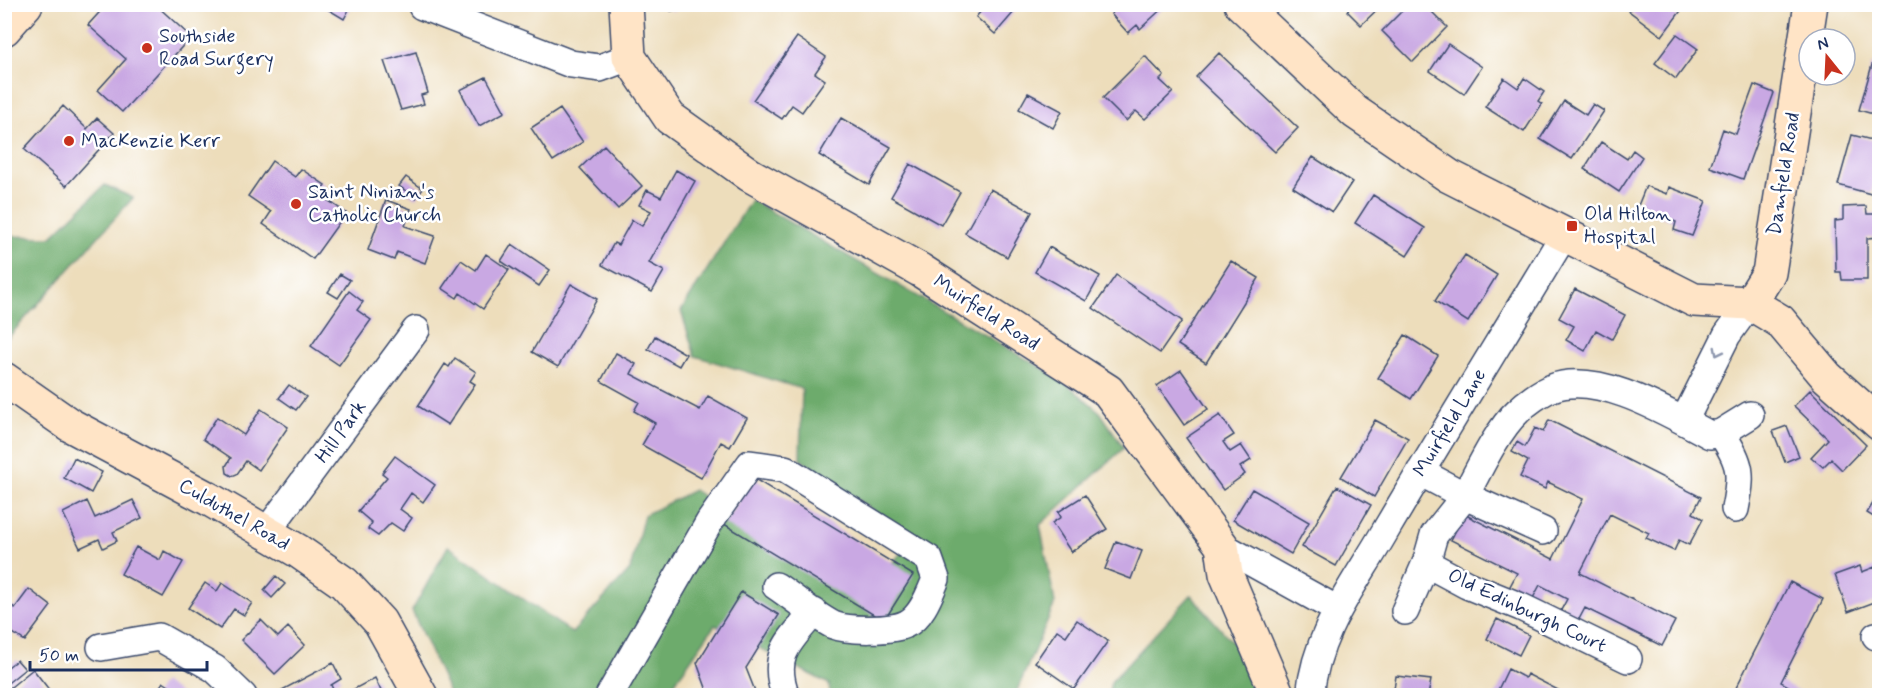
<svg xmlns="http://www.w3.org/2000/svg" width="1884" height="700" font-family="Mynerve,sans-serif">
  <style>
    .forest { fill: #6dab6c; stroke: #446d65; stroke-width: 1.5 }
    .building { fill: #c9a8e3 }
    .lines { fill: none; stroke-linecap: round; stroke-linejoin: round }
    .street-casing { stroke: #3a496c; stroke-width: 30 }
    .secondary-casing { stroke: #3a496c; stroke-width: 36 }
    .street { stroke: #fff; stroke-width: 27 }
    .secondary { stroke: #ffe4c6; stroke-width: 33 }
    .oneway { stroke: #8d97ae }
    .poi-dot { fill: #c8321e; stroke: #fff; stroke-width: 2 }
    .labels { text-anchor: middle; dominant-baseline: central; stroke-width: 5; stroke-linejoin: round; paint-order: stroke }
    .poi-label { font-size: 20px; fill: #1b2f5e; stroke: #fff; text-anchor: start }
    .street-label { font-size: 20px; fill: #1b2f5e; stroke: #fff }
  </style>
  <rect width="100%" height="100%" fill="#fff"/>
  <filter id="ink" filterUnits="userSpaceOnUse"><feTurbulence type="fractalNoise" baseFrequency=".0167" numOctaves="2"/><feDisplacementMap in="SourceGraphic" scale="12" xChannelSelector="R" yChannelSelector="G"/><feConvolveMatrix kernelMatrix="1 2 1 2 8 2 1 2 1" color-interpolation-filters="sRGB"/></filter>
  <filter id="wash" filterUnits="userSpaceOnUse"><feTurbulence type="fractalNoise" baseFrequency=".008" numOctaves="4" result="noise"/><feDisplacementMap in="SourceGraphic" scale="24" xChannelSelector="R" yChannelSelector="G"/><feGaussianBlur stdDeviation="1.35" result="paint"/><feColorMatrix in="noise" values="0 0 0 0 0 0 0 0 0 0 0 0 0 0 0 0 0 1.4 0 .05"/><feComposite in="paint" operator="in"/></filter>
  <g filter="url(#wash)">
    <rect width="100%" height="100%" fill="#edddbb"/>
    <path class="forest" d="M105,185L133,198L5,341V236L51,237Z
      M751,200L1061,379L1100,412L1124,448L1040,525L1055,603L1015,695H830L829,684L715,625L666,695H450L412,611L448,546L572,633L630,570L644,515L694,490L858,603L913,539L800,459L802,389L695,356L681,311Z
      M1191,595L1248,660L1254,695L1108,696L1111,682Z"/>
    <g id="blocks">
      <path class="building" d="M107,4H155L191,37L122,112L98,90L126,59L88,25Z
        M319,4H352L344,19Z
        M669,4H696V5L671,11Z
        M987,4H1021L995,34L976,17Z
        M1118,4H1167L1140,29L1137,25L1128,33L1111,14L1120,6Z
        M1353,4H1383L1361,25L1347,11Z
        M1409,4H1424L1447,27L1413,62L1382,31Z
        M1634,4H1686L1662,36L1629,11Z
        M1677,34L1698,49L1676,79L1655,63Z
        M797,37L826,57L815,73L825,80L802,112L792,105L782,119L753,100Z
        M1448,44L1482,67L1464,94L1430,71Z
        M416,52L428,93L421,95L424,104L401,110L384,61Z
        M1219,53L1298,128L1275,152L1196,77Z
        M1145,56L1164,76L1160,80L1173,92L1145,119L1136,111L1126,121L1103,98Z
        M1872,65L1880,67V116L1859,110Z
        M486,77L505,112L479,126L460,90Z
        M1504,78L1518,88L1524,78L1544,92L1538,101L1542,104L1524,132L1485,107Z
        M1754,85L1774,93L1743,179L1710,167L1723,129L1736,134Z
        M1028,93L1062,111L1053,128L1019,109Z
        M1564,101L1586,115L1593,104L1604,111L1572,159L1540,139Z
        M63,106L87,129L97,118L114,133L66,186L24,149Z
        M560,109L583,142L553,161L531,128Z
        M841,118L891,147L869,185L819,155Z
        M1852,135L1880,142V164L1871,194L1838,185Z
        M1601,142L1627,159L1633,150L1642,157L1619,192L1584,169Z
        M604,145L642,186L618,209L580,168Z
        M1313,157L1352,182L1332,212L1293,187Z
        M272,161L295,177L301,169L325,185L319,194L346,213L313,259L263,224L271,212L248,196Z
        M910,164L960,192L941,225L891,197Z
        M676,170L695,181L649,263L664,271L652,292L602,265L614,243L618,245L632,220L642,226L651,211L639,205L647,190L661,197Z
        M406,177L423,189L416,198L399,186Z
        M1646,186L1667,194L1669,187L1706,201L1692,236L1674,230L1676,222L1637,208Z
        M990,189L1032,212L1007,257L965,233Z
        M1373,195L1425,228L1407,256L1355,223Z
        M386,200L411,209L405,226L435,236L425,263L397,252L394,260L368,250Z
        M1866,206L1867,214H1880V237L1867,238V280H1842L1841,272H1836L1835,221L1843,220V207Z
        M512,244L550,270L539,286L501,261Z
        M1049,247L1100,276L1086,301L1035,272Z
        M486,254L509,270L483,309L460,293L457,298L442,288L461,260L476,270Z
        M1465,255L1497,275L1468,322L1435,301Z
        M1231,261L1259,278L1206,363L1178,345Z
        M340,274L350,280L338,298L328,292Z
        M1116,275L1182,321L1160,353L1093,308Z
        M571,284L597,299L558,367L532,352Z
        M1575,289L1625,315L1612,339L1596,330L1585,351L1566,340L1574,326L1559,318Z
        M349,291L363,302L357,310L371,320L339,365L311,346Z
        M1405,335L1438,356L1411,399L1378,378Z
        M655,336L686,354L679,366L648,349Z
        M616,353L636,364L631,374L700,410L708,396L747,418L730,447L721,442L701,478L642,445L655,423L634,411L639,402L601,381Z
        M455,358L476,372L470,381L475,384L448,425L418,406L445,364L449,367Z
        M1181,370L1208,409L1184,425L1157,386Z
        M289,385L306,397L296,410L279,398Z
        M1810,390L1866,445L1842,470L1831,459L1823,467L1811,457L1828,439L1794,406Z
        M261,409L288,427L259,470L246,461L237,474L232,476L227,473L226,466L231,458L203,439L217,417L244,435Z
        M1220,415L1234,435L1223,442L1230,452L1241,445L1251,460L1240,467L1245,474L1223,490L1186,438Z
        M1375,420L1408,438L1374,497L1341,477Z
        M1549,420L1701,497L1693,513L1703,519L1689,545L1679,540L1674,551L1646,538L1649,533L1610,514L1580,573L1675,621L1662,646L1585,608L1577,623L1559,614L1567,599L1540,585L1532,600L1509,588L1517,573L1451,540L1464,514L1553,559L1583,499L1548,482L1545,489L1520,477L1528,461L1512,452L1517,442L1525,447L1535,428L1543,432Z
        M1787,426L1799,456L1785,462L1773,431Z
        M395,456L435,485L423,502L411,493L400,509L412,518L403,531L391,523L378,536L368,529L372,523L358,511L387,477L382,473Z
        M74,458L102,472L91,493L64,478Z
        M753,478L913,575L884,621L724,524Z
        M1337,486L1371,505L1336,566L1302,547Z
        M1252,489L1309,522L1291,554L1233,520Z
        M1085,495L1107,529L1071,552L1052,523L1061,517L1058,512Z
        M133,500L142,518L113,532L117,541L103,548L99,539L80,548L63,513L87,501L95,518Z
        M1875,500L1880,502V521L1867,513Z
        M1116,541L1142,551L1131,579L1105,569Z
        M136,547L160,560L164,551L183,562L163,597L121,574Z
        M1860,566L1862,572L1875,567L1880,581V600L1848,612L1835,575Z
        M276,576L285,584L272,598L264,590Z
        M1790,582L1823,599L1781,682L1806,696H1752L1736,688Z
        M205,583L217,591L222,583L252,603L244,615L234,609L220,629L188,608Z
        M29,589L51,606L25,641L4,627V601L15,608Z
        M741,592L779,615L746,668L757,696H709L697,663Z
        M1497,619L1529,635L1519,655L1487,639Z
        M261,620L278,637L288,627L305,645L275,674L241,640Z
        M1077,620L1108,641L1074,689L1035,662L1057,630L1066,636Z
        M17,660L25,669L4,686V670Z
        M333,663L341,679L331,685L336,696H282L280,691Z
        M33,669L54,696H10L6,691Z
        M1508,669L1525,678L1527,674L1564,693L1562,696H1495Z
        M1396,676L1431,680L1428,696H1393Z
        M375,678L381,691L372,696H354L352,690Z
        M163,682L184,696H154Z"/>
    </g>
  </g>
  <g filter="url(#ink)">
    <use href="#blocks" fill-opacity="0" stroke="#3a496c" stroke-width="1.5"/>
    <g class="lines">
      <g class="street-casing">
        <path id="street" d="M422,6L571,64L600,68L629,57
          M1684,421L1727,335L1750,303
          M1721,433C1742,464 1742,474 1735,509
          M1420,472L1465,496C1478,471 1498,429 1518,411C1526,403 1541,392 1552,388C1598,370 1670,414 1710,435L1721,433L1750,415
          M265,534L416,330
          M1222,546L1336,609
          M1426,563L1467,585L1521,607L1628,659
          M1405,611L1426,563L1434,535L1465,496L1543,531
          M1876,636H1880
          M101,647L159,637L215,669L243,696
          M609,696L710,521L750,464L785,469L929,559L936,579C930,593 922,617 906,624C892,631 848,631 833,625C814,615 794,598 776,586
          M786,696C770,655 790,641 814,612
          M1310,696C1316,630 1356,583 1387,528C1445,430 1505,333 1564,235"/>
      </g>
      <g class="secondary-casing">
        <path id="secondary" d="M626,4L629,57L670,118L750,175L920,270L1108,391L1222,546L1226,574L1278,696
          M1241,4L1355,112L1449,176L1694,300L1750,303L1780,321L1827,377L1880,424
          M4,29L26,4
          M1750,303L1769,273L1811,4
          M4,379L70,425L209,499L298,551L344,583L380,622L421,696"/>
      </g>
      <use href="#street" class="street"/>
      <use href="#secondary" class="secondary"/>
    </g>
    <defs><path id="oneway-chevron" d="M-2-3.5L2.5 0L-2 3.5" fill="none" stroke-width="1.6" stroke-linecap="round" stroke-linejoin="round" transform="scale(1.5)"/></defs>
    <use class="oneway" href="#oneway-chevron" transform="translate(1718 352) rotate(117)"/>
  </g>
  <g class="poi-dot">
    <circle cx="147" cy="48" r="6"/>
    <circle cx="69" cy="141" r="6"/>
    <circle cx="296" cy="204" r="6"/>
    <rect x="1566" y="220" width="12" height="12" rx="3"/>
  </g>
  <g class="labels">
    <g class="poi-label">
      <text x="159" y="36">Southside<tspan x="159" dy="23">Road Surgery</tspan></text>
      <text x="81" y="141">MacKenzie Kerr</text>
      <text x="308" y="192">Saint Ninian's<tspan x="308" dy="23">Catholic Church</tspan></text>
      <text x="1584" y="214">Old Hilton<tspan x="1584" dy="23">Hospital</tspan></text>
    </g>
    <g class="street-label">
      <text transform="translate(1784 174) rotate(-81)">Damfield Road</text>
      <text transform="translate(986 313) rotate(33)">Muirfield Road</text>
      <text transform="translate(1450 423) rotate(-59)">Muirfield Lane</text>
      <text transform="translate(341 432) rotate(-54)">Hill Park</text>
      <text transform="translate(234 515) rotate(30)">Culduthel Road</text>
      <text transform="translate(1527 611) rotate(25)">Old Edinburgh Court</text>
    </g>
  </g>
  <rect width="1884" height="700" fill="none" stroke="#fff" stroke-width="24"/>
  <g transform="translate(1827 57) rotate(342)"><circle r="28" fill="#ffffff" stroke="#a4acbf" stroke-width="1.5"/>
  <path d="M0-4.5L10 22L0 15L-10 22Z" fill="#c8321e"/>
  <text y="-9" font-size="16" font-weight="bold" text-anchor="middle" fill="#1b2f5e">N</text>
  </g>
  <path d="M30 661v9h177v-9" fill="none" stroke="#1b2f5e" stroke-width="3"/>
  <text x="39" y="661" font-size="18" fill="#1b2f5e" stroke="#ffffff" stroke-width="4.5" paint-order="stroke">50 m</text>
</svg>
